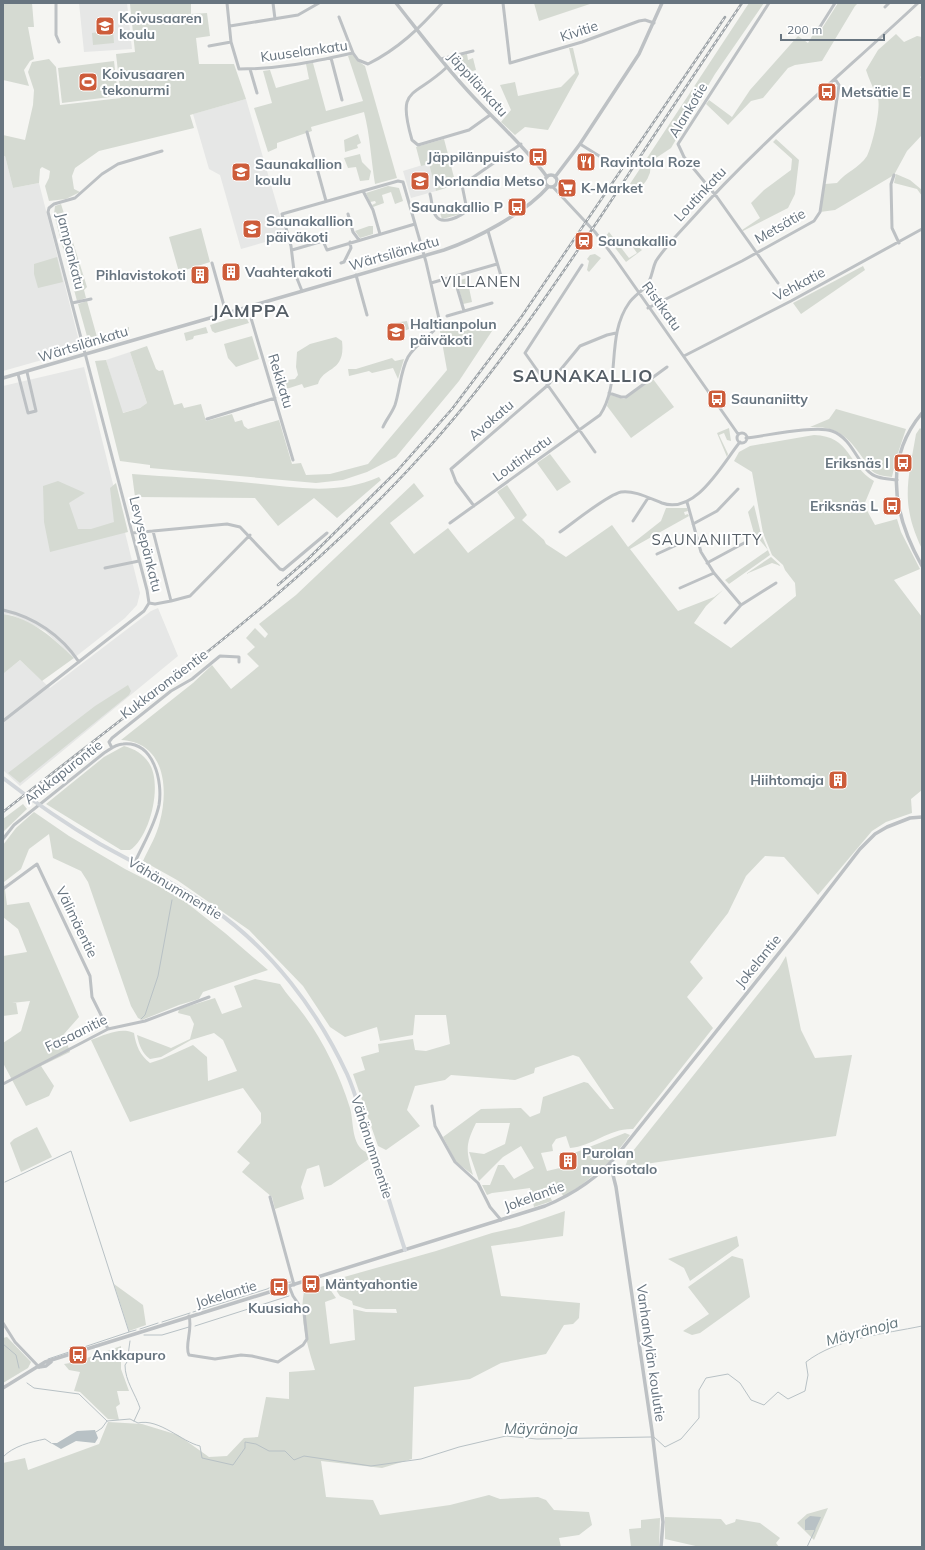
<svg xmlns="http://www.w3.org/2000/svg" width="925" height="1550" font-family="Mulish,sans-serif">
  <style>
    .built { fill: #e6e7e6 }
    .green { fill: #d5dad2 }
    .water { fill: #b8c1c5 }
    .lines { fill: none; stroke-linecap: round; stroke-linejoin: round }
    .stream { stroke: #b8c1c5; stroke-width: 1 }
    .minor { stroke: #bdc1c4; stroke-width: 3 }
    .tertiary { stroke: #bdc1c4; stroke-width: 3.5 }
    .secondary { stroke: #d2d6da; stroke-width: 4 }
    .rail-casing { stroke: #9fa5a9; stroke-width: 2.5 }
    .rail { stroke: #fff; stroke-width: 1; stroke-dasharray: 3; stroke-linecap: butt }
    .labels { text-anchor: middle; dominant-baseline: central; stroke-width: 4; stroke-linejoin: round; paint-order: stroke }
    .poi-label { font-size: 14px; font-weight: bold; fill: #687580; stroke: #fff; text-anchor: start }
    .street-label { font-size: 14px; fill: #687580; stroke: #fff }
    .neighbourhood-label { font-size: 15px; letter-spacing: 1px; fill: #555e66; stroke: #fff }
    .water-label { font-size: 15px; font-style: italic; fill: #63767c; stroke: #fff }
    .district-label { font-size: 18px; font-weight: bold; letter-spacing: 1px; fill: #555e66; stroke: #fff }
  </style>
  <rect width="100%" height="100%" fill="#f5f5f2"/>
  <path class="built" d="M79,3H127L132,49L84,52Z
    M246,99L286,236L241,249L220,175L209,169L193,114Z
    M3,156H5L13,188L39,183L81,349L3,371Z
    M429,163L436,191L411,198L403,171Z
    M130,352L147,403L140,408L122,413L106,360Z
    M84,367L140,593L137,605L125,618L74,658L45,631L12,615L3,614V386Z
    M158,608L178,656L20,786L3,770V674L20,660L50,688L151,611Z"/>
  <path class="green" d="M3,3H32L34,27H28L34,59L30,61L24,70L29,86L3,80Z
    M134,3H191V14L207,13L210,36L196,38L199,64H234L246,99L190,115L194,128L99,151L75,168L72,176L74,189L80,192L66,199L49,201L45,186L49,178L50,171L42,167L40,169L39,183L13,188L5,156H3V135L25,140L33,105L34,90L28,72L32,62L49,59L56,67L60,105L121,98L116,54L135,52L130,4Z
    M534,3H593L539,21Z
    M749,3H764L715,74L671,148L650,162C650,166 651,172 649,175C646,185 634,194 624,193Z
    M838,3H858L855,6L822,61L795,65L788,68L763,98L751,101L728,125L706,104L709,100L732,117L750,90L798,36L808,43L815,31L819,33Z
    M113,30L114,43L93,45L92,33Z
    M896,34L904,42L917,36L922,37V76L920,77L922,79V135L907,151L894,175L835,210L820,212L825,184L837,183C846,172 859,168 867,156C872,147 881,108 878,99C874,89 869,80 866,70L878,50Z
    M569,48H573L579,74L548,130L525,127L515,135L501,122L511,110L500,85L515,82L518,96L561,87L575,73Z
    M353,54L357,60L365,66L397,178L375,184C371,160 370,135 364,112L311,127L312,131L277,143V148L268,152L254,108L272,103L263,71L270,70L276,88L309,79L306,64L313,63L326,111L363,101L348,56Z
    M467,54L468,60L473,58L476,70L460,74L447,59Z
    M114,61L118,96L62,103L58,68Z
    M358,134L361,143L357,145L358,148L345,152L344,140Z
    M444,139L456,185L436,191L429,164L421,166L416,147Z
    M776,139L799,160L795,194L788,208L743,231L742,230L760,218L751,203L764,190L791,170L792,159L773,142Z
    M360,154L362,162L371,171L369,180L360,181L356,167L348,168L344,158Z
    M896,174L910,180L922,190V196L917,189L894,183Z
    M388,186L399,188L403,201L395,204L391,192L382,195L384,203L373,207L372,205L376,203L375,201L370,202L366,193Z
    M61,204L87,287L84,290L86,298L77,301L54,214L55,206Z
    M460,208L461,214L442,219L440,213Z
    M369,226H373V234L360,238L355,231Z
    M201,228L210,262L179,272L169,237Z
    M609,232L629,258L637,253L632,246H637L642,250L626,262L606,236Z
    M595,254L601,258L589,272L587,270L589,261L587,259L590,255Z
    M57,257L63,282L38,288L34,274V264Z
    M863,266L865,270L801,314L793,303Z
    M467,278L472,302L463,304L457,281Z
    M87,301L97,337L129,327V333L90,347L78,304Z
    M242,315L246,317L249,323L215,333L212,331L210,325Z
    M407,321L409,329L396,334L393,323Z
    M206,327L208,333L194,336L193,339L186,341L184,333Z
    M494,328L459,381L396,457L367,472L343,480L316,483L150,468V465L120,461L95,361L106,360L123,413L140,408L147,403L130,352L147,346L156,369L159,371L163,370L174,405L182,403L184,408L201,404L206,421L232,414L235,422L242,420L244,426L248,429L279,420L292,464L301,463L306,475L330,474L368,464L447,370L440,331Z
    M252,336L259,359L236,367L228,358L224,344Z
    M336,337L342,341C346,373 323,366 318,384L304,388L302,384L280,391L274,371L278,369L287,380L295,379L298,375L296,367L297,352L310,344Z
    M392,358L395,361L404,359L398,379L393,368L372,373L369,371L349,376L348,369H356Z
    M653,379L674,407L631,438L607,406L610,395L624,399Z
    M836,409L906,429L896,459L892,477C887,476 881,476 877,474C871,472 868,466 865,461C849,438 839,426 810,427L829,419Z
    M729,428L731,441L727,440L724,433L719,435L728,454L727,457L717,433Z
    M920,428L922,430V549C900,503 908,481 916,434Z
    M814,435C851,436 848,466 874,481L864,505L875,525L897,519L901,532L920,569L894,580L922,617V790L911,799L912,813L886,822L872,831L818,895L784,857L765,856L746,876L728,913L690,962L703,978L687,997L713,1028L633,1129C610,1128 593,1146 570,1148L566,1136L556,1139L552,1145L553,1151L541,1153L547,1171L577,1164L574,1153L625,1133L630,1135L610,1161L584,1183L564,1197L558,1188L548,1191L552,1201L534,1207L530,1188L492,1193L487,1195L482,1185H490L498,1165H504L514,1179L534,1168L521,1146L503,1157L479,1181L469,1152L484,1154L505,1144L510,1123H476C465,1145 466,1151 473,1175L456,1162L443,1137L481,1109L521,1108L530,1117L540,1113L543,1097L584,1082L588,1083L610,1109H614L579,1057L573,1055L535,1068L534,1073L515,1080L451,1075L445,1080L415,1086L407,1110L420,1126L386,1150L378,1146L353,1074L365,1070L361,1057L379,1052L378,1044L413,1039L415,1050L426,1051L450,1044L446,1015H415L413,1035L380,1041L377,1027L345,1037L330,1027L303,986L249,930L177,880L143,861C149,848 157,835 160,821C169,787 164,742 121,740L193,683L212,665L231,689L259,666L247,654L255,647L246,638L255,628L265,638L268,634L259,624L296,595L414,483L424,496L390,523L414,554L448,528L468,553L515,518L497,492L507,485L527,515L522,520L544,540L546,544L566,557L612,525L628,547L661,521L666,508H687L688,511L684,512L685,515L688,514L689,516L630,549L678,611L714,597L723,590L706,606L694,623L731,648L796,596L795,583L785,570L783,565L772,555L763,533L752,472L734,461L739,452L750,446Z
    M550,454L571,482L557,491L537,463Z
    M132,474C168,477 205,478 241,482C287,486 335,497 379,477L381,480L337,518L314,498L278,526L255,498L135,497Z
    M58,481L85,493L69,503L78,529H91L114,522L110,488L116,483L128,532L50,552L44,522L43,486Z
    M754,505L761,534L755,537L748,512Z
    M762,536L770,555L729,584L725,580L768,550L758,538Z
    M771,557L781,566L772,563L746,574Z
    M3,614C32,618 54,639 74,658L42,681L20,660L3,674Z
    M128,685L131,691L129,695L20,783L8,773L95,706Z
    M124,746C135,749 143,754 149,763C163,784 150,837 130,850H121L46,804L104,757Z
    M23,804L27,809L3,832V819Z
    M34,812L69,836L125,869L178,896L225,933L268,970L203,992L199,999L179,1005L142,1020L138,1018L131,1006L88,882L81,871L53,858L49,834L29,849L21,869L4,882L7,905L29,902L79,1017L64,1034L70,1052L41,1066L54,1086L49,1096L26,1106L3,1063V1043L21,1031L30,1001L3,1004V956L27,952L18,929L3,917V845L16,828Z
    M786,956L801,1030L815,1058L852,1055L836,1136L625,1167L629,1156L779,968Z
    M255,979L280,984C287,995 296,1004 304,1015C324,1042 340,1076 350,1108C354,1122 351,1145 366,1152L369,1159L331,1185L324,1187L319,1165L307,1169L301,1187L304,1199L275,1209L272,1197L242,1172L250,1163L237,1152L261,1123V1113L243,1088L130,1122L91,1040C105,1035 120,1027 134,1033C136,1046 140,1055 150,1063L162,1059L193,1045L207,1057L208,1081L237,1071L223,1040L214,1033L191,1040L161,1057L150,1059C142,1053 139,1045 137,1035L171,1048L190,1039L194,1024L190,1016L178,1013L179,1009L215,998L222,1014L242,1007L234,986Z
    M16,1002L18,1014L3,1016V1004Z
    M37,1127L52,1157L21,1172L10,1143L14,1139Z
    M565,1211L563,1236L491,1246L501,1296L580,1303L579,1318L573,1324L564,1325L546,1354L501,1363L470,1379L414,1387L412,1459L382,1468L321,1461L326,1497L373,1500L380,1515L450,1505L489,1495L500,1499L538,1497L546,1500L554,1510L589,1512L592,1525L579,1535L559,1538L561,1547H3V1463L25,1458L28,1470L99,1444L108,1422L142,1424L178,1435L209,1457L227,1456L244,1438L258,1437L266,1397L289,1399V1372L315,1370C307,1345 299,1317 304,1292L327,1285L336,1298L325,1302L330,1344L355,1340L353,1309L366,1312L397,1313L396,1309H366L353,1305L352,1301L340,1296L330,1281L436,1251L492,1233L519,1227Z
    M737,1236L739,1246L690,1281L684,1268L668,1259Z
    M732,1256L743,1259L750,1297L700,1333L692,1335L683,1331L709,1314L688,1287Z
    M114,1284L143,1305L146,1325L129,1331Z
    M7,1337L31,1362L28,1368L3,1383V1338Z
    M121,1346V1369L129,1391H117L120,1404L116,1407L119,1420L108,1419L80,1392L74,1391L80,1372L69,1370L64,1364L76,1362Z
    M828,1508L814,1540L797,1523L807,1514Z
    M665,1517L721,1519L726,1525L735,1522L736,1519L760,1523L780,1538L776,1543L779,1547H700L665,1539Z
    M660,1518L659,1547H631L629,1529L641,1528V1520Z"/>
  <path class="water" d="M95,1430L98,1438L95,1443L76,1441L61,1449L51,1443H57L77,1431Z
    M810,1516L821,1517L815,1530H805V1520Z"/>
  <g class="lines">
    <path class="stream" d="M141,1019L145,1015L158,976L172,900
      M5,1182L71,1151L129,1332L48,1359
      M193,1312L267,1289L277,1284L291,1282
      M162,1322L190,1313
      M195,1326L289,1296
      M140,1329L158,1323
      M129,1332L136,1330
      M144,1335H162L189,1327
      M130,1341L127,1362L125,1365C125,1381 135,1393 140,1408L134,1421
      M3,1344L16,1355L19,1368
      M27,1383L34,1388L79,1394L107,1421
      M96,1432L102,1428L107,1421L130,1419L138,1423C159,1418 182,1442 200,1446L202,1458L233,1465L245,1448V1442L256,1444L269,1451H285L294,1460L304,1456L371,1466L421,1459L459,1447L506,1436L537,1439L651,1437
      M654,1437L665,1447L681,1439L699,1418V1390L706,1378L728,1374L740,1383L751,1400L764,1405L778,1392L788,1399L805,1391L808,1375L806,1362C837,1338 884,1334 922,1326
      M3,1457C13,1446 31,1442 45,1439L51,1443
      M3,1544L5,1547
      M807,1547L815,1530"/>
    <path class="minor" d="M56,3V35L59,42
      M227,3L231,42L239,69C281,69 312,62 353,53L358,60L368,64C398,49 420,28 442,3
      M273,3L275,19
      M503,3L510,63L582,42L639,21L645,20L654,23
      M769,3L678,144L684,157L717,197L778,283
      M885,7L889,3
      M339,17L353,53
      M230,26L298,15L319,3
      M818,30L835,3
      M209,46L231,42
      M331,58L342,100
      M441,59L473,51
      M447,67C414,99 396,85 412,140L418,145L469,130L490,115
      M250,69L257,93
      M307,132L326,201
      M580,144L612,164
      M894,175L891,184L892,228L899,243
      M553,187L595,232L614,257L738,434
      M363,191L373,210L380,234
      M430,194C432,201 432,211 436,216C442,226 462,216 467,210L462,185L521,144
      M348,214L353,232L359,240
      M488,231L503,283
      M292,250L323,241L327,250L415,224
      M212,263L226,313
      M341,263L344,262L351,248L350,242
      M582,265L525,353L595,452
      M356,275L367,315
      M454,277L464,311
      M431,283L497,264
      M302,291L294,271L291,246L282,214L398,181L403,182L426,262L440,323C433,335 417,342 408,357C400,372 400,390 395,405C392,413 386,420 383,427
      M72,303L91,299
      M248,308L293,460
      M648,308L742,261L814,221L820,212L839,85L835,79
      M447,316L492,303
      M684,356L791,301L922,229
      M18,374L28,413L36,411L27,372
      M609,393L621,397H626L667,367
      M207,419L275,398
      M737 438a5 5 0 1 1 10 0a5 5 0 1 1-10 0Z
      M746,438C765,436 816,425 832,431C855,439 859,472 878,477C884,479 891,479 897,480
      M687,502L701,552L714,573L741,605
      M474,506L456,482L451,469L548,385L580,346L607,335L616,333
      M633,521L648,498
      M450,523L600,415C622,382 605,337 629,303C634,296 641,292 646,286C652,280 652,269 656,261C665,247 678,234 689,222C759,143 841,75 918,3
      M693,524L717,511L738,489
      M153,531L171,601
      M560,532C573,523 607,495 621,492C634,490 649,498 662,503C696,515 722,464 740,442
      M132,533L227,524L240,527L280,569L283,570L327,533
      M657,554L696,536
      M707,563L744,543
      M105,568L139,561
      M680,588L714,573
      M149,603L155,604L171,601L190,596L250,535
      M3,610C34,617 61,635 79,662
      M725,623L741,605L776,583
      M3,721L144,611L149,603L147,590L48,212L49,208L54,204L75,198L102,174L118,164L162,151
      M112,748L109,742L112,738L171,691L192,679L220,656L239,657V662
      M3,839L14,825L104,753C110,749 116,744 123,744C154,741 163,782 159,805C155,825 143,844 135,862
      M3,889L37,864L90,976L92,997L108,1029
      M3,1084L108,1029L145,1021L209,997
      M432,1106L435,1126L455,1162L478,1183L490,1207L501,1220
      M270,1197L294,1285
      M189,1316C193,1330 184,1346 189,1355L215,1359L241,1355L252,1356L278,1362L303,1345L307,1339L304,1312L293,1296L289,1286
      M3,1323L15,1342L39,1367"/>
    <path class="tertiary" d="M396,3C419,32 442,63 468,91C494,120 524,145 547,177
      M545 181a6 6 0 1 1 12 0a6 6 0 1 1-12 0Z
      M555,177L580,144L639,54L662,3
      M3,378L444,250C476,239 525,213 548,187
      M922,413C882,461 894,516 922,566
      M610,1163L616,1187L652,1431L663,1522L661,1547
      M39,1367L46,1366L51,1362
      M3,1388L45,1362L545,1206C574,1194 598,1178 618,1154L795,933L860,849L875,834L887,827L910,818L922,817"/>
    <path class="secondary" d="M3,778C34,802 66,824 100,844C138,865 177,884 213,909C272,950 317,1010 347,1074C353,1087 357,1101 361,1114C377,1159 390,1205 405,1250"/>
    <g class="rail-casing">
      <path id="rail" d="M278,585L309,558L397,471L452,409L522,316L725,17
        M3,812C145,699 299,591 421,456C489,382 545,299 601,216C648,145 694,74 742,3"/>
    </g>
    <use href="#rail" class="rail"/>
  </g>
  <defs>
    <g id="school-square" transform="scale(1)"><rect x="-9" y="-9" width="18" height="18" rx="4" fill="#cd5c3a" stroke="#fff"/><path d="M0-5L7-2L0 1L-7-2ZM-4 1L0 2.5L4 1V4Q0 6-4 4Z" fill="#fff"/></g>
    <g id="stadium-square" transform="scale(1)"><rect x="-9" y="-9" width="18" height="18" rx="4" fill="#cd5c3a" stroke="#fff"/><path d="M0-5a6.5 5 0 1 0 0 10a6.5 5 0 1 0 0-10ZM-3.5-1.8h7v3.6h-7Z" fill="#fff"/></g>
    <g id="bus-square" transform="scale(1)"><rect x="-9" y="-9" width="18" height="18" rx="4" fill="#cd5c3a" stroke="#fff"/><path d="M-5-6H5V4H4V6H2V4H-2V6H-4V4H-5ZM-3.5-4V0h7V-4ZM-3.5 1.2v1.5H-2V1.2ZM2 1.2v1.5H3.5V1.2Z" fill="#fff"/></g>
    <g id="restaurant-square" transform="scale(1)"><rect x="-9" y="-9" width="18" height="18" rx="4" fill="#cd5c3a" stroke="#fff"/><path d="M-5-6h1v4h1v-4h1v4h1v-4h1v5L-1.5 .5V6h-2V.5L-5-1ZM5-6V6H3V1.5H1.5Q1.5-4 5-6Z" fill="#fff"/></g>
    <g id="supermarket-square" transform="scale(1)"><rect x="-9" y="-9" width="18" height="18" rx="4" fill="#cd5c3a" stroke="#fff"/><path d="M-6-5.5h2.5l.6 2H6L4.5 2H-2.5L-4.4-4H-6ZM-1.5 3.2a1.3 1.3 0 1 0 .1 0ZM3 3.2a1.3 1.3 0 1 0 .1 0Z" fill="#fff"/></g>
    <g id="station-square" transform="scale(1)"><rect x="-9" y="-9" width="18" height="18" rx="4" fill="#cd5c3a" stroke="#fff"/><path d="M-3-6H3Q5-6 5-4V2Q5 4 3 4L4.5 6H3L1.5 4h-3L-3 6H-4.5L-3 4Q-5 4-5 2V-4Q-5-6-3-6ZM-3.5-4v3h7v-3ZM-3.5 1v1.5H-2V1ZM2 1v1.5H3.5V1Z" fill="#fff"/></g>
    <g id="building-square" transform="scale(1)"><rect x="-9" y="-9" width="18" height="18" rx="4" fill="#cd5c3a" stroke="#fff"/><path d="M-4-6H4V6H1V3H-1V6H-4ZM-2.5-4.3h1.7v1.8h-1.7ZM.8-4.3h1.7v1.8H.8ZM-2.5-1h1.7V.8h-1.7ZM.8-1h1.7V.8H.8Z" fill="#fff"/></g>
  </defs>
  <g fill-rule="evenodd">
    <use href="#school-square" x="105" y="26"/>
    <use href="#stadium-square" x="88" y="82"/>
    <use href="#bus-square" x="827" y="92"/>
    <use href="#bus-square" x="538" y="157"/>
    <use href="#restaurant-square" x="586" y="162"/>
    <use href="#school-square" x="241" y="172"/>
    <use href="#school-square" x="420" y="181"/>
    <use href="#supermarket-square" x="567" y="188"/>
    <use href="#bus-square" x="517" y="207"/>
    <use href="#school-square" x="252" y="229"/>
    <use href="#station-square" x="584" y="241"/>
    <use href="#building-square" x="231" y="272"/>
    <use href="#building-square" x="200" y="275"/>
    <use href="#school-square" x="396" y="332"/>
    <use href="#bus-square" x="717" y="399"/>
    <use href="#bus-square" x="903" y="463"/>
    <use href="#bus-square" x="892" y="506"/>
    <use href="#building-square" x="838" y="780"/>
    <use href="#building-square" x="568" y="1161"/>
    <use href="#bus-square" x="311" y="1284"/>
    <use href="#bus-square" x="279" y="1287"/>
    <use href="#bus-square" x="78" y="1355"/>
  </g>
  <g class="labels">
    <g class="poi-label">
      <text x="119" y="18">Koivusaaren<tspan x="119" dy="16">koulu</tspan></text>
      <text x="102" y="74">Koivusaaren<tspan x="102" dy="16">tekonurmi</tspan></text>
      <text x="841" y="92">Metsätie E</text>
      <text x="524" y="157" text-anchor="end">Jäppilänpuisto</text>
      <text x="600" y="162">Ravintola Roze</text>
      <text x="255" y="164">Saunakallion<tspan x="255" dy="16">koulu</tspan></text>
      <text x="434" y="181">Norlandia Metso</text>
      <text x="581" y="188">K-Market</text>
      <text x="503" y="207" text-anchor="end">Saunakallio P</text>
      <text x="266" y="221">Saunakallion<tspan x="266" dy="16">päiväkoti</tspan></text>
      <text x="598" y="241">Saunakallio</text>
      <text x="245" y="272">Vaahterakoti</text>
      <text x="186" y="275" text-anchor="end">Pihlavistokoti</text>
      <text x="410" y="324">Haltianpolun<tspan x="410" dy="16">päiväkoti</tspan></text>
      <text x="731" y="399">Saunaniitty</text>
      <text x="889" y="463" text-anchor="end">Eriksnäs I</text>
      <text x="878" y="506" text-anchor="end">Eriksnäs L</text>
      <text x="824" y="780" text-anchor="end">Hiihtomaja</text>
      <text x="582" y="1153">Purolan<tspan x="582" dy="16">nuorisotalo</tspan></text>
      <text x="325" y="1284">Mäntyahontie</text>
      <text x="279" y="1308" text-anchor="middle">Kuusiaho</text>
      <text x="92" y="1355">Ankkapuro</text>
    </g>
    <g class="street-label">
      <text transform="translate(579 31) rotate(-18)">Kivitie</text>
      <text transform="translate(304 51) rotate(-8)">Kuuselankatu</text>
      <text transform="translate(478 84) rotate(48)">Jäppilänkatu</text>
      <text transform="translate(688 110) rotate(-59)">Alankotie</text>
      <text transform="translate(700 194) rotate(-47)">Loutinkatu</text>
      <text transform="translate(780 226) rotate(-30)">Metsätie</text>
      <text transform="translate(71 251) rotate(76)">Jampankatu</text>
      <text transform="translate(394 253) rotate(-16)">Wärtsilänkatu</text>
      <text transform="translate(799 284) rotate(-28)">Vehkatie</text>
      <text transform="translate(662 306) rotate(54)">Ristikatu</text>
      <text transform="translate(83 344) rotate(-17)">Wärtsilänkatu</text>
      <text transform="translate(281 381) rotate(73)">Rekikatu</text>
      <text transform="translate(491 420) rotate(-41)">Avokatu</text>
      <text transform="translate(522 458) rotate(-36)">Loutinkatu</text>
      <text transform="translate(146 544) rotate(76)">Levysepänkatu</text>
      <text transform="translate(164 684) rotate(-37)">Kukkaromäentie</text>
      <text transform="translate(63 772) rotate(-38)">Ankkapurontie</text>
      <text transform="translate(175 888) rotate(31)">Vähänummentie</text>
      <text transform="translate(77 922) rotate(64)">Välimäentie</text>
      <text transform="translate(758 961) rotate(-51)">Jokelantie</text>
      <text transform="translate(76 1033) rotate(-26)">Fasaanitie</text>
      <text transform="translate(372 1147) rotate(72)">Vähänummentie</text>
      <text transform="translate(534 1196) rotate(-20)">Jokelantie</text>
      <text transform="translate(226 1294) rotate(-17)">Jokelantie</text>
      <text transform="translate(651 1353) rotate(82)">Vanhankylän koulutie</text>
    </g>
    <g class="neighbourhood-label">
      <text x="481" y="281">VILLANEN</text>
      <text x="707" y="539">SAUNANIITTY</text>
    </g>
    <g class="water-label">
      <text transform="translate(862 1331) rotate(-15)">Mäyränoja</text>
      <text x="541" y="1428">Mäyränoja</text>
    </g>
    <g class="district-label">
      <text x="251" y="310">JAMPPA</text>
      <text x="583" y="375">SAUNAKALLIO</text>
    </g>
  </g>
  <rect width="925" height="1550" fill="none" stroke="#687580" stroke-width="8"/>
  <path d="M781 34v6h103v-6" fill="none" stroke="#687580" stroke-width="2"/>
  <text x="787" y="34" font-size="12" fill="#687580" stroke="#ffffff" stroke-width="3" paint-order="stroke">200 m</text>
</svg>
